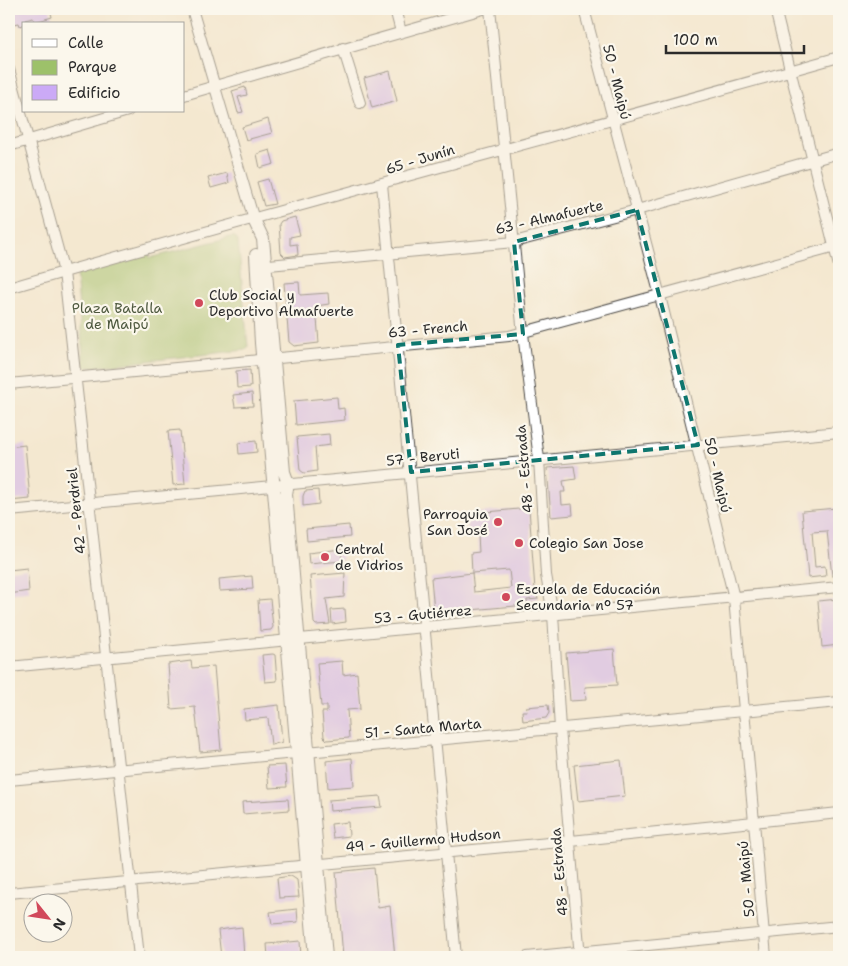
<svg xmlns="http://www.w3.org/2000/svg" width="848" height="966" font-family="'Shantell Sans',sans-serif">
  <style>
    .green { fill: #9dc16a; stroke: #64764a }
    .building { fill: #cbaaf6 }
    .lines { fill: none; stroke-linecap: round; stroke-linejoin: round }
    .minor-casing { stroke: #494744; stroke-width: 12 }
    .major-casing { stroke: #494744; stroke-width: 14 }
    .minor { stroke: #fff; stroke-width: 10 }
    .major { stroke: #fff; stroke-width: 12 }
    .marked { fill: none; stroke: #0f766e; stroke-width: 4; stroke-dasharray: 10 6; stroke-linejoin: round }
    .poi-dot { fill: #d1495b; stroke: #fbf7ec; stroke-width: 2 }
    .labels { text-anchor: middle; dominant-baseline: central; stroke-width: 4.5; stroke-linejoin: round; paint-order: stroke }
    .street-label { font-size: 14px; fill: #2b2b2b; stroke: #fbf7ec }
    .poi-label { font-size: 14px; fill: #2b2b2b; stroke: #fbf7ec; text-anchor: start }
    .park-label { font-size: 14px; fill: #4d583e; stroke: #fbf7ec }
  </style>
  <rect width="100%" height="100%" fill="#fbf7ec"/>
  <filter id="ink" filterUnits="userSpaceOnUse"><feTurbulence type="fractalNoise" baseFrequency=".02" numOctaves="2"/><feDisplacementMap in="SourceGraphic" scale="10" xChannelSelector="R" yChannelSelector="G"/><feConvolveMatrix kernelMatrix="1 2 1 2 8 2 1 2 1" color-interpolation-filters="sRGB"/></filter>
  <filter id="wash" filterUnits="userSpaceOnUse"><feTurbulence type="fractalNoise" baseFrequency=".0096" numOctaves="4" result="noise"/><feDisplacementMap in="SourceGraphic" scale="20" xChannelSelector="R" yChannelSelector="G"/><feGaussianBlur stdDeviation="1.12" result="paint"/><feColorMatrix in="noise" values="0 0 0 0 0 0 0 0 0 0 0 0 0 0 0 0 0 1.4 0 .05"/><feComposite in="paint" operator="in"/></filter>
  <g filter="url(#wash)">
    <rect width="100%" height="100%" fill="#f4e8d0"/>
    <path class="green" d="M234,236L238,241L248,347L245,350L84,368L76,273L149,253L150,258Z"/>
    <g id="blocks">
      <path class="building" d="M19,9H50L52,17L35,22L33,18L25,20L26,24L20,26L19,23L14,24L10,11Z
        M390,71L397,101L372,108L364,78Z
        M245,87L247,95L238,97L243,112L238,113L232,91Z
        M268,119L272,133L246,140L242,127Z
        M270,150L274,164L260,168L257,154Z
        M227,173L229,183L211,188L208,178Z
        M268,179L275,204L264,206L257,182Z
        M295,217L300,235L290,237V245L297,244L298,255L285,257L281,253L279,224L281,221Z
        M299,282L300,295L328,293L329,304L316,306L319,343L294,346L289,342L284,283Z
        M250,370L251,387L237,388L236,371Z
        M252,393L253,406L235,407L233,395Z
        M337,397L338,409L344,408L345,420L296,425L294,401Z
        M180,430L185,484L173,485L168,431Z
        M329,434L330,445L315,447L317,471L304,473L300,470L297,437Z
        M256,441L257,452L239,454L238,443Z
        M25,445L30,499L9,501V447Z
        M574,466L576,479L563,481L565,492H561L562,505L572,504L573,515L551,517L547,468Z
        M318,490L319,504L303,506V496L305,491Z
        M529,508L535,590L538,599L527,600V605L436,613L434,611L431,578L472,573L474,592L511,588L509,570L472,573L471,553L479,552L478,535L468,537L466,514Z
        M837,508L839,575L832,576L827,531L812,532L815,567L825,566L826,576L808,578L802,511Z
        M349,525L350,537L307,541L306,529Z
        M341,549L342,561L309,564L308,553Z
        M27,568L29,591L9,594V570Z
        M345,573L344,597L326,599L330,624L316,625L314,623L310,576Z
        M252,576L253,589L220,591L219,579Z
        M270,599L273,627L271,630L260,631L258,600Z
        M839,599V645L822,647L818,601Z
        M345,609L346,622L332,624L331,610Z
        M614,649L617,685L585,687L586,700L570,701L566,653Z
        M273,654L275,655L277,681L265,682L262,655Z
        M191,661L192,668L214,666L221,750L200,752L195,707L171,709L168,664Z
        M342,661L343,675L357,673L360,709L347,710L349,738L327,740L324,737L322,712H327V706H321L317,663Z
        M279,705L282,742L271,745L268,718L245,720L244,709Z
        M548,705L549,713L546,718L523,721L522,711H527L526,707Z
        M352,758L354,786L328,788L326,761Z
        M621,760L625,796L578,801L574,765Z
        M285,765L287,787L269,788L267,766Z
        M380,796L382,807L330,811L329,800Z
        M288,799L289,810L243,814L242,802Z
        M348,822L349,836L333,838L331,824Z
        M374,868L378,908L390,906L395,957H343L336,872Z
        M291,876L297,880L299,897L279,898L277,878Z
        M297,909L298,922L272,924L270,912Z
        M242,927L244,957H221L218,930Z
        M300,941L301,957H268L267,944Z"/>
    </g>
  </g>
  <g filter="url(#ink)">
    <use href="#blocks" fill-opacity="0" stroke="#494744" stroke-width="1"/>
    <g class="lines">
      <g class="minor-casing">
        <path id="minor" d="M192,9L254,220
          M395,9L401,32
          M490,9L523,334L539,459L546,575L553,614L560,729L580,957
          M584,9L660,296L734,598L766,957
          M775,9L839,266
          M343,48L360,103
          M9,69L64,272L139,957
          M184,95L483,9
          M9,146L128,111
          M382,184L456,957
          M258,266L514,242L637,210L839,153
          M9,288C285,207 563,135 839,57
          M9,384L509,336L839,246
          M9,511L839,432
          M9,667L839,587
          M9,780L839,702
          M9,893L571,841L839,813
          M527,957L839,926"/>
      </g>
      <g class="major-casing">
        <path id="major" d="M254,220L263,239L284,472L288,483L286,494L326,957
          M256,255L261,343L315,957"/>
      </g>
      <use href="#minor" class="minor"/>
      <use href="#major" class="major"/>
    </g>
  </g>
  <path d="M0 0H848V966H0ZM637,210L698,445L411,472L398,345L523,334L514,242Z" fill="#f4e8d0" fill-opacity=".55" fill-rule="evenodd"/>
  <path class="marked" d="M637,210L698,445L411,472L398,345L523,334L514,242Z"/>
  <g class="poi-dot">
    <circle cx="199" cy="303" r="5"/>
    <circle cx="498" cy="522" r="5"/>
    <circle cx="519" cy="543" r="5"/>
    <circle cx="325" cy="557" r="5"/>
    <circle cx="506" cy="597" r="5"/>
  </g>
  <g class="labels">
    <g class="street-label">
      <text transform="translate(617 82) rotate(76)">50 - Maipú</text>
      <text transform="translate(420 159) rotate(-17)">65 - Junín</text>
      <text transform="translate(549 217) rotate(-13)">63 - Almafuerte</text>
      <text transform="translate(428 329) rotate(-5)">63 - French</text>
      <text transform="translate(423 457) rotate(-6)">57 - Beruti</text>
      <text transform="translate(524 469) rotate(-95)">48 - Estrada</text>
      <text transform="translate(718 475) rotate(77)">50 - Maipú</text>
      <text transform="translate(76 511) rotate(-96)">42 - Perdriel</text>
      <text transform="translate(423 614) rotate(-5)">53 - Gutiérrez</text>
      <text transform="translate(423 728) rotate(-5)">51 - Santa Marta</text>
      <text transform="translate(423 840) rotate(-5)">49 - Guillermo Hudson</text>
      <text transform="translate(559 872) rotate(-95)">48 - Estrada</text>
      <text transform="translate(746 879) rotate(-95)">50 - Maipú</text>
    </g>
    <g class="poi-label">
      <text x="209" y="295">Club Social y<tspan x="209" dy="16">Deportivo Almafuerte</tspan></text>
      <text x="488" y="514" text-anchor="end">Parroquia<tspan x="488" dy="16">San José</tspan></text>
      <text x="529" y="543">Colegio San Jose</text>
      <text x="335" y="549">Central<tspan x="335" dy="16">de Vidrios</tspan></text>
      <text x="516" y="589">Escuela de Educación<tspan x="516" dy="16">Secundaria nº 57</tspan></text>
    </g>
    <g class="park-label">
      <text x="117" y="308">Plaza Batalla<tspan x="117" dy="16">de Maipú</tspan></text>
    </g>
  </g>
  <rect width="848" height="966" fill="none" stroke="#fbf7ec" stroke-width="30"/>
  <rect x="22" y="22" width="162" height="90" fill="#fbf7ec" stroke="#a8a59f"/>
  <rect x="32" y="39" width="25" height="8" fill="#ffffff" stroke="#a8a59f"/>
  <text x="68" y="48" font-size="15" fill="#2b2b2b">Calle</text>
  <rect x="32" y="60" width="25" height="15" fill="#9dc16a" stroke="#a8a59f"/>
  <text x="68" y="72" font-size="15" fill="#2b2b2b">Parque</text>
  <rect x="32" y="85" width="25" height="15" fill="#cbaaf6" stroke="#a8a59f"/>
  <text x="68" y="98" font-size="15" fill="#2b2b2b">Edificio</text>
  <g transform="translate(48 918) rotate(120)"><circle r="24" fill="#fbf7ec" stroke="#a8a59f"/>
  <path d="M0-4L9 19L0 12L-9 19Z" fill="#d1495b"/>
  <text y="-8" font-size="14" font-weight="bold" text-anchor="middle" fill="#2b2b2b">N</text>
  </g>
  <path d="M666 45v8h138v-8" fill="none" stroke="#2b2b2b" stroke-width="2.5"/>
  <text x="673" y="45" font-size="15" fill="#2b2b2b" stroke="#fbf7ec" stroke-width="4" paint-order="stroke">100 m</text>
</svg>
